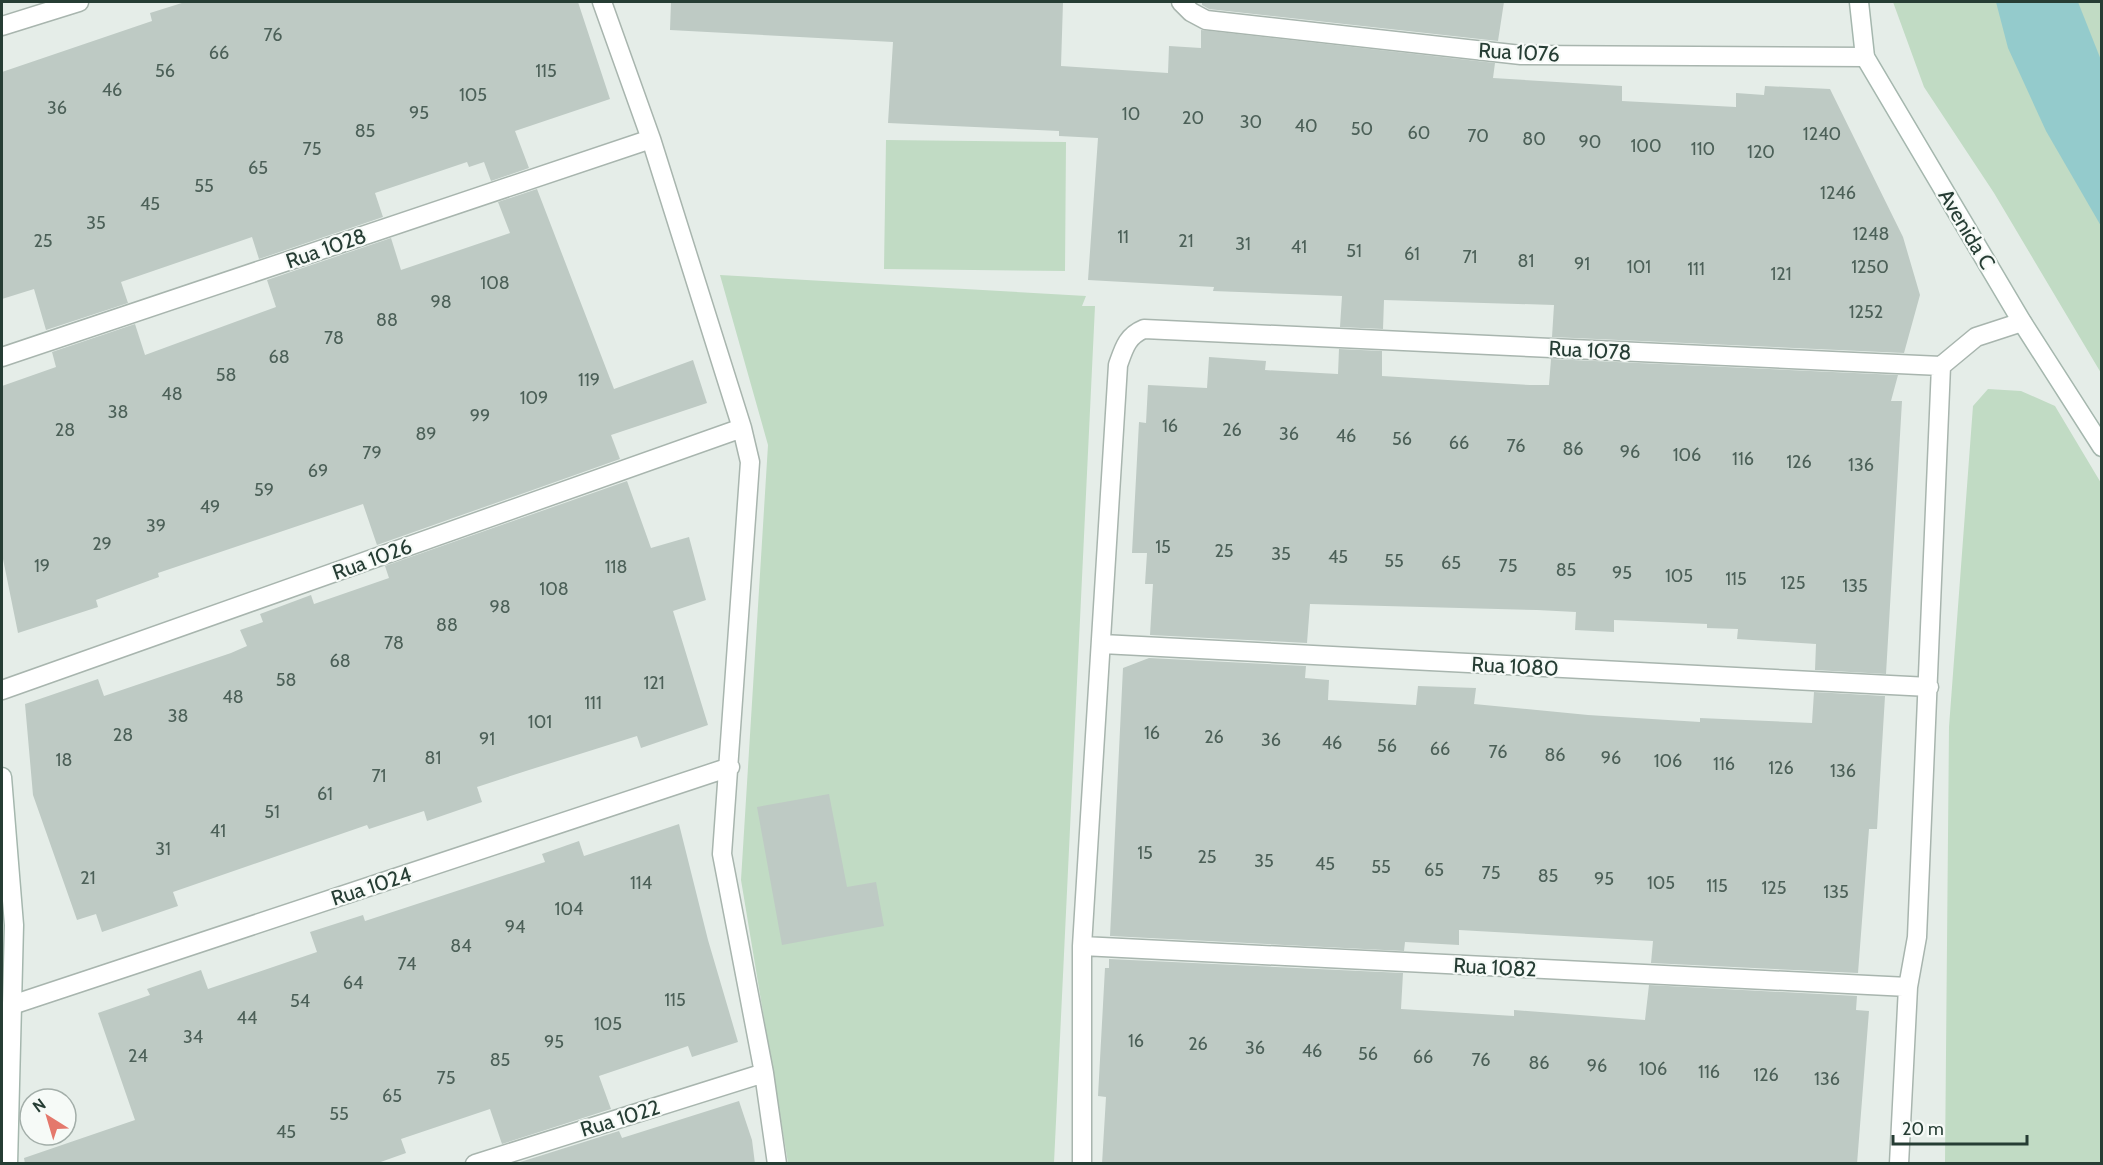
<svg xmlns="http://www.w3.org/2000/svg" width="2103" height="1165" font-family="Cabin,sans-serif">
  <style>
    .green { fill: #c1dbc4 }
    .water { fill: #94cbcc }
    .building { fill: #becac4 }
    .lines { fill: none; stroke-linecap: round; stroke-linejoin: round }
    .street-casing { stroke: #a8b5ae; stroke-width: 21 }
    .secondary-casing { stroke: #a5b7ae; stroke-width: 21 }
    .street { stroke: #fff; stroke-width: 18 }
    .secondary { stroke: #fff; stroke-width: 18 }
    .labels { text-anchor: middle; dominant-baseline: central; stroke-width: 4.5; stroke-linejoin: round; paint-order: stroke }
    .number-label { font-size: 18px; fill: #4c6058 }
    .street-label { font-size: 21px; fill: #263d34; stroke: #f6faf7 }
  </style>
  <rect width="100%" height="100%" fill="#e5ede8"/>
  <path class="green" d="M1893,2H2101V373L1994,193L1924,87Z
    M886,140L1066,142L1065,271L884,269Z
    M720,275L1086,296L1082,306H1095L1054,1163H788L741,880L768,445Z
    M1988,389L2021,391L2055,406L2101,483V1163H1945L1949,727L1973,406Z"/>
  <path class="water" d="M1996,2H2078L2101,60V226L2046,131L2008,48Z"/>
  <path class="building" d="M185,2H578L610,99L515,131L529,168L491,181L484,162L469,167L467,162L375,193L383,217L259,259L252,237L121,282L128,303L46,330L34,289L2,299V72L152,21L150,13Z
    M671,2H1063L1061,66L1168,73L1169,46L1201,48V30L1495,63L1493,78L1622,86V101L1736,107V93L1764,95L1765,86L1830,89L1903,237L1920,295L1904,353L1552,337L1554,305L1384,300L1383,329L1340,327L1342,296L1213,291L1214,287L1088,280L1098,138L1059,136V131L888,123L893,42L670,30Z
    M1202,2H1504L1498,41L1209,9L1202,5Z
    M537,189L614,389L693,360L707,403L611,435L620,459L377,545L363,504L158,573L159,577L96,600L98,607L18,633L2,554V386L56,367L52,352L135,324L145,355L276,307L267,280L391,238L401,270L510,233L498,202Z
    M1339,349L1382,351V376L1530,385H1549L1551,359L1898,375L1891,401H1902L1886,674L1815,670L1816,644L1737,639L1738,629L1707,628V624L1614,620V632L1575,630L1576,612L1537,610L1310,604L1307,643L1150,635L1153,584H1145L1147,553H1132L1139,422L1146,423L1148,385L1207,388L1209,357L1266,361L1265,370L1338,374Z
    M627,481L651,548L689,537L706,600L673,611L708,725L641,748L637,736L529,770L477,787L482,802L427,821L424,811L369,829L367,825L173,892L178,906L102,932L96,914L77,920L33,795L25,704L98,679L104,696L231,653L247,646L240,630L263,622L260,614L311,595L314,604L389,578L385,566Z
    M1149,658L1306,666L1305,678L1329,680L1328,700L1416,705L1418,686L1476,688L1474,704L1588,715L1700,722V718L1812,723L1814,692L1885,696L1877,829H1869L1858,973L1651,963L1653,941L1459,930V945L1405,942L1404,951L1110,936L1123,668Z
    M829,794L847,887L876,882L884,926L782,945L757,807Z
    M679,824L708,940L738,1042L692,1057L688,1046L599,1076L611,1109L502,1144L490,1109L401,1139L406,1153L375,1164H25L24,1158L135,1120L98,1013L150,995L147,989L201,970L208,989L317,952L310,932L363,915L365,921L545,862L542,854L579,841L584,856Z
    M1109,959L1403,973L1401,1009L1514,1016V1010L1645,1020L1649,985L1857,996L1856,1010L1869,1011L1857,1164H1102L1106,1097L1098,1096L1105,968H1109Z
    M739,1101L752,1140L755,1164H514L619,1131L622,1138Z"/>
  <g class="lines">
    <g class="street-casing">
      <path id="street" d="M602,2L651,139L742,428L750,462L722,854L764,1073L777,1164
        M1181,2L1191,12L1206,20L1521,55L1865,57
        M2,26L79,2
        M2,357L651,139
        M1102,644L1929,687
        M2,690L742,428
        M1082,946L1908,987
        M12,1005L730,767
        M475,1164L764,1073
        M1082,1164V946L1118,365C1124,348 1127,336 1144,329L1941,366L1976,337L2022,322
        M1899,1164L1908,987L1917,937L1941,366"/>
    </g>
    <g class="secondary-casing">
      <path id="secondary" d="M1859,2L1865,57L2022,322L2102,447
        M2,777L14,925L8,1164"/>
    </g>
    <use href="#street" class="street"/>
    <use href="#secondary" class="secondary"/>
  </g>
  <g class="labels">
    <g class="number-label">
      <text x="273" y="35">76</text>
      <text x="219" y="53">66</text>
      <text x="165" y="71">56</text>
      <text x="546" y="71">115</text>
      <text x="112" y="90">46</text>
      <text x="473" y="95">105</text>
      <text x="57" y="108">36</text>
      <text x="419" y="113">95</text>
      <text x="1131" y="114">10</text>
      <text x="1193" y="118">20</text>
      <text x="1251" y="122">30</text>
      <text x="1306" y="126">40</text>
      <text x="1362" y="129">50</text>
      <text x="365" y="131">85</text>
      <text x="1419" y="133">60</text>
      <text x="1822" y="134">1240</text>
      <text x="1478" y="136">70</text>
      <text x="1534" y="139">80</text>
      <text x="1590" y="142">90</text>
      <text x="1646" y="146">100</text>
      <text x="312" y="149">75</text>
      <text x="1703" y="149">110</text>
      <text x="1761" y="152">120</text>
      <text x="258" y="168">65</text>
      <text x="204" y="186">55</text>
      <text x="1838" y="193">1246</text>
      <text x="150" y="204">45</text>
      <text x="96" y="223">35</text>
      <text x="1871" y="234">1248</text>
      <text x="1123" y="237">11</text>
      <text x="43" y="241">25</text>
      <text x="1186" y="241">21</text>
      <text x="1243" y="244">31</text>
      <text x="1299" y="247">41</text>
      <text x="1354" y="251">51</text>
      <text x="1412" y="254">61</text>
      <text x="1470" y="257">71</text>
      <text x="1526" y="261">81</text>
      <text x="1582" y="264">91</text>
      <text x="1639" y="267">101</text>
      <text x="1870" y="267">1250</text>
      <text x="1696" y="269">111</text>
      <text x="1781" y="274">121</text>
      <text x="495" y="283">108</text>
      <text x="441" y="302">98</text>
      <text x="1866" y="312">1252</text>
      <text x="387" y="320">88</text>
      <text x="334" y="338">78</text>
      <text x="279" y="357">68</text>
      <text x="226" y="375">58</text>
      <text x="589" y="380">119</text>
      <text x="172" y="394">48</text>
      <text x="534" y="398">109</text>
      <text x="118" y="412">38</text>
      <text x="480" y="416">99</text>
      <text x="1170" y="426">16</text>
      <text x="65" y="430">28</text>
      <text x="1232" y="430">26</text>
      <text x="426" y="434">89</text>
      <text x="1289" y="434">36</text>
      <text x="1346" y="436">46</text>
      <text x="1402" y="439">56</text>
      <text x="1459" y="443">66</text>
      <text x="1516" y="446">76</text>
      <text x="1573" y="449">86</text>
      <text x="1630" y="452">96</text>
      <text x="372" y="453">79</text>
      <text x="1687" y="455">106</text>
      <text x="1743" y="459">116</text>
      <text x="1799" y="462">126</text>
      <text x="1861" y="465">136</text>
      <text x="318" y="471">69</text>
      <text x="264" y="490">59</text>
      <text x="210" y="507">49</text>
      <text x="156" y="526">39</text>
      <text x="102" y="544">29</text>
      <text x="1163" y="547">15</text>
      <text x="1224" y="551">25</text>
      <text x="1281" y="554">35</text>
      <text x="1338" y="557">45</text>
      <text x="1394" y="561">55</text>
      <text x="1451" y="563">65</text>
      <text x="42" y="566">19</text>
      <text x="1508" y="566">75</text>
      <text x="616" y="567">118</text>
      <text x="1566" y="570">85</text>
      <text x="1622" y="573">95</text>
      <text x="1679" y="576">105</text>
      <text x="1736" y="579">115</text>
      <text x="1793" y="583">125</text>
      <text x="1855" y="586">135</text>
      <text x="554" y="589">108</text>
      <text x="500" y="607">98</text>
      <text x="447" y="625">88</text>
      <text x="394" y="643">78</text>
      <text x="340" y="661">68</text>
      <text x="286" y="680">58</text>
      <text x="654" y="683">121</text>
      <text x="233" y="697">48</text>
      <text x="593" y="703">111</text>
      <text x="178" y="716">38</text>
      <text x="540" y="722">101</text>
      <text x="1152" y="733">16</text>
      <text x="123" y="735">28</text>
      <text x="1214" y="737">26</text>
      <text x="487" y="739">91</text>
      <text x="1271" y="740">36</text>
      <text x="1332" y="743">46</text>
      <text x="1387" y="746">56</text>
      <text x="1440" y="749">66</text>
      <text x="1498" y="752">76</text>
      <text x="1555" y="755">86</text>
      <text x="433" y="758">81</text>
      <text x="1611" y="758">96</text>
      <text x="64" y="760">18</text>
      <text x="1668" y="761">106</text>
      <text x="1724" y="764">116</text>
      <text x="1781" y="768">126</text>
      <text x="1843" y="771">136</text>
      <text x="379" y="776">71</text>
      <text x="325" y="794">61</text>
      <text x="272" y="812">51</text>
      <text x="218" y="831">41</text>
      <text x="163" y="849">31</text>
      <text x="1145" y="853">15</text>
      <text x="1207" y="857">25</text>
      <text x="1264" y="861">35</text>
      <text x="1325" y="864">45</text>
      <text x="1381" y="867">55</text>
      <text x="1434" y="870">65</text>
      <text x="1491" y="873">75</text>
      <text x="1548" y="876">85</text>
      <text x="88" y="878">21</text>
      <text x="1604" y="879">95</text>
      <text x="641" y="883">114</text>
      <text x="1661" y="883">105</text>
      <text x="1717" y="886">115</text>
      <text x="1774" y="888">125</text>
      <text x="1836" y="892">135</text>
      <text x="569" y="909">104</text>
      <text x="515" y="927">94</text>
      <text x="461" y="946">84</text>
      <text x="407" y="964">74</text>
      <text x="353" y="983">64</text>
      <text x="675" y="1000">115</text>
      <text x="300" y="1001">54</text>
      <text x="247" y="1018">44</text>
      <text x="608" y="1024">105</text>
      <text x="193" y="1037">34</text>
      <text x="1136" y="1041">16</text>
      <text x="554" y="1042">95</text>
      <text x="1198" y="1044">26</text>
      <text x="1255" y="1048">36</text>
      <text x="1312" y="1051">46</text>
      <text x="1368" y="1054">56</text>
      <text x="138" y="1056">24</text>
      <text x="1423" y="1057">66</text>
      <text x="500" y="1060">85</text>
      <text x="1481" y="1060">76</text>
      <text x="1539" y="1063">86</text>
      <text x="1597" y="1066">96</text>
      <text x="1653" y="1069">106</text>
      <text x="1709" y="1072">116</text>
      <text x="1766" y="1075">126</text>
      <text x="446" y="1078">75</text>
      <text x="1827" y="1079">136</text>
      <text x="392" y="1096">65</text>
      <text x="339" y="1114">55</text>
      <text x="286" y="1132">45</text>
    </g>
    <g class="street-label">
      <text transform="translate(1519 52) rotate(3)">Rua 1076</text>
      <text transform="translate(1967 229) rotate(59)">Avenida C</text>
      <text transform="translate(326 248) rotate(-19)">Rua 1028</text>
      <text transform="translate(1590 350) rotate(3)">Rua 1078</text>
      <text transform="translate(372 559) rotate(-20)">Rua 1026</text>
      <text transform="translate(1515 666) rotate(3)">Rua 1080</text>
      <text transform="translate(371 886) rotate(-18)">Rua 1024</text>
      <text transform="translate(1495 967) rotate(3)">Rua 1082</text>
      <text transform="translate(620 1118) rotate(-17)">Rua 1022</text>
    </g>
  </g>
  <rect width="2103" height="1165" fill="none" stroke="#263d34" stroke-width="6"/>
  <g transform="translate(48 1117) rotate(323)"><circle r="28" fill="#f6faf7" stroke="#a3aea9" stroke-width="1.5"/>
  <path d="M0-4.5L10 22L0 15L-10 22Z" fill="#e4786c"/>
  <text y="-9" font-size="16" font-weight="bold" text-anchor="middle" fill="#263d34">N</text>
  </g>
  <path d="M1893 1135v9h134v-9" fill="none" stroke="#263d34" stroke-width="3"/>
  <text x="1902" y="1135" font-size="18" fill="#263d34" stroke="#f6faf7" stroke-width="4.5" paint-order="stroke">20 m</text>
</svg>
